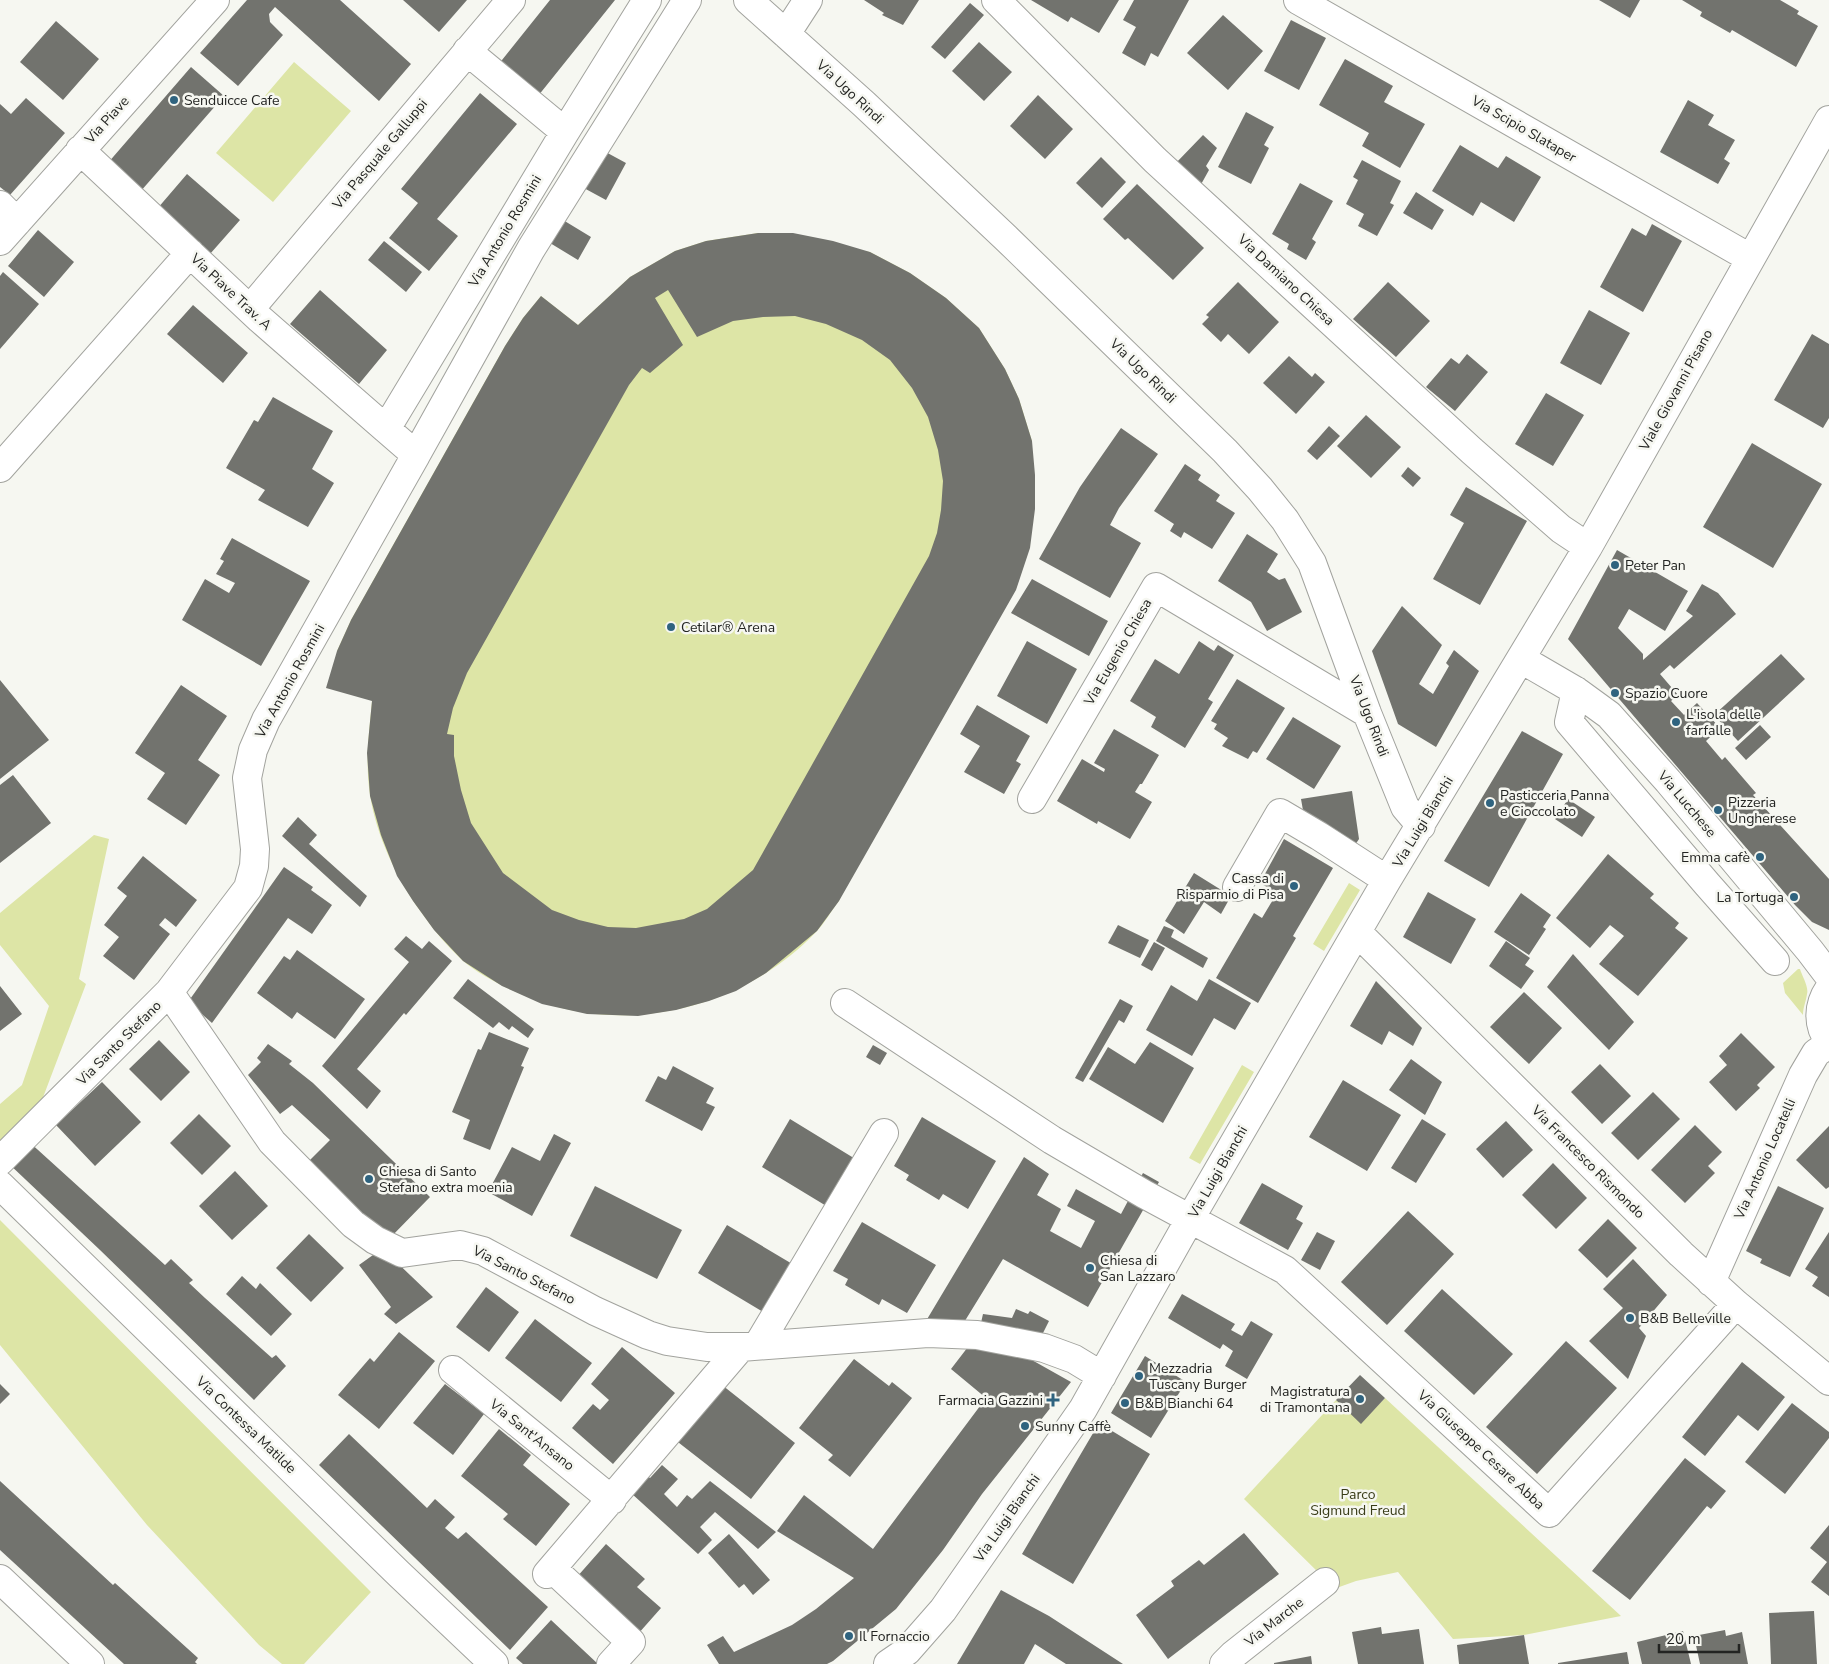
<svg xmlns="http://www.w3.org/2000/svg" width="1829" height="1664" font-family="'Nunito Sans',sans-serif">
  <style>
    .green { fill: #dde5a6 }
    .building { fill: #72736e; fill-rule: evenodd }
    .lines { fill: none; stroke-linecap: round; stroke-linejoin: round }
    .minor-casing { stroke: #a2a39e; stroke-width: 30 }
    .major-casing { stroke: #a2a39e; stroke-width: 30 }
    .minor { stroke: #fff; stroke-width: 28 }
    .major { stroke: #fff; stroke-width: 28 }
    .poi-dot { fill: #2f637f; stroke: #f6f7f1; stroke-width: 2 }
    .labels { text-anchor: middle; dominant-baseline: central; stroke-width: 5; stroke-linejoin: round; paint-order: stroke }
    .street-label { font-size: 14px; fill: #232422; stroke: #f6f7f1 }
    .poi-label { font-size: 14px; fill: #232422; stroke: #f6f7f1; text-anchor: start }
    .park-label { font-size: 14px; fill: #393c18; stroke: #f6f7f1 }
  </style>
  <rect width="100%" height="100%" fill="#f6f7f1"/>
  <path class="green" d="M294,62L351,111L273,202L216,153Z
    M758,233L870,252L910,273L946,298L979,328L1005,369L1019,399L1032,441L839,901C831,911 825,923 816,932C742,1010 620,1039 521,994C502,986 478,974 462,960C447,946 433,929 421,912C397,879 376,835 370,795C365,761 369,734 372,701L337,651L351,620L505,346L523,318L541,296L578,325L630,277L675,251L706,241Z
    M94,835L109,839L79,979L86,984L39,1108L0,1146V1104L22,1085L49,1006L0,945V913Z
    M1349,883L1360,890L1324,951L1313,944Z
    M1798,969H1800C1802,976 1809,987 1807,994C1806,1002 1803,1007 1803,1015L1785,993L1783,983Z
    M1242,1065L1254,1072L1200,1164L1189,1158Z
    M0,1220L371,1592L304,1664H282L259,1645L147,1525L0,1345Z
    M1385,1398L1621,1616L1524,1635L1453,1639L1398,1572L1356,1581L1331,1590L1323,1577L1244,1499L1336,1400L1361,1423Z"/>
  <path class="building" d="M247,0H340L411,64L379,101L275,7L269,14L270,22L283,35L238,86L200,53Z
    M403,0H467L439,32Z
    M550,0H615L538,96L498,65Z
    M864,0H919L903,25L882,15L884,13Z
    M1031,0H1119L1099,33L1071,17L1068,22Z
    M1134,0H1189L1158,57L1151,53L1145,66L1122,53L1136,27L1123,20Z
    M1599,0H1640L1630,18Z
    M1682,0H1780L1799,11L1797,14L1818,26L1796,67L1732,30L1730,33L1700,16L1702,12Z
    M970,3L984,15L945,59L931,47Z
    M1223,15L1263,51L1228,90L1187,53Z
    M1291,20L1326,38L1299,90L1264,71Z
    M56,21L99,59L63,100L20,62Z
    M979,42L1012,72L984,101L952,71Z
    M1345,59L1393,86L1384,102L1425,124L1400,168L1362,146L1369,133L1319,105Z
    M191,67L224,96L140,192L107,164Z
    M480,93L517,124L437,219L458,236L429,271L389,238L418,203L401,189Z
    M1038,95L1073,129L1045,159L1010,126Z
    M26,98L65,133L10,195L0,187V104L11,114Z
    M1688,100L1714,115L1708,125L1735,140L1724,159L1730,163L1718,184L1660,152Z
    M1246,112L1274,127L1264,145L1269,148L1251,184L1218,167Z
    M1203,135L1217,148L1206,166L1209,170L1199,188L1175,164Z
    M1460,145L1498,168L1506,156L1541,177L1514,222L1481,202L1473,216L1432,191Z
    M602,150L626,163L606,200L582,187Z
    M1101,157L1126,182L1102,208L1076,183Z
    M1362,160L1401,181L1390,203L1394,205L1377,236L1358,226L1364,214L1346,204L1358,180L1353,177Z
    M187,174L240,220L210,254L157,209Z
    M1300,183L1333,201L1312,239L1316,242L1306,260L1287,249L1289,244L1272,234Z
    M1137,184L1204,248L1173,280L1128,238L1125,240L1103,219Z
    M1416,192L1444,210L1432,230L1403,213Z
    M563,220L591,237L578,260L550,243Z
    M1652,224L1682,241L1643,312L1600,287L1632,228L1646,236Z
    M38,230L74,262L44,297L8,266Z
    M758,233H793L833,241L870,252L910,273L946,298L979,328L1005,369L1019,399L1032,441L1035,475V509L1030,548L1016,590L839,901L817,931L766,973L736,991L709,1001L676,1010L638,1016L587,1014L542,1004L502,986L463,961L434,930L413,901L397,876L381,835L370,796L367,753L372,701L326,688L337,651L351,620L505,346L523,318L541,296L578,325L630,277L675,251L706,241ZM668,290L697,337L733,321L763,317L795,316L826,324L862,340L890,360L912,388L928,417L938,450L943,481L941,510L937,533L929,556L753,870L707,909L684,919L636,928L608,927L579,920L552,910L503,873L471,823L461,790L454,756V735L447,734L453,708L467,673L629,385L642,368L650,373L683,345L655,298Z
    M384,241L422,272L406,292L368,260Z
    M3,272L39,304L0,349V276Z
    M1238,282L1279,322L1249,354L1228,334L1221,342L1202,324L1209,317L1206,315Z
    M1388,282L1430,321L1396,357L1353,319Z
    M320,290L387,350L359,384L290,324Z
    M193,305L248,353L223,383L167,334Z
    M1589,310L1630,333L1601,385L1560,363Z
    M1812,334L1829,344V418L1823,428L1774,400Z
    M1467,354L1488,372L1455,411L1426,387L1451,358L1459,364Z
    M1289,356L1312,377L1315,373L1325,382L1296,414L1263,383Z
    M1546,393L1584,415L1553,466L1515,444Z
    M273,397L333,431L312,469L334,483L308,527L258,500L265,490L226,468L254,420L258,422Z
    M1366,415L1401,447L1371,478L1337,446Z
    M1329,426L1340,436L1317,460L1307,451Z
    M1121,428L1158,454L1119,508L1110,525L1141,543L1110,598L1039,559L1080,487Z
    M1752,443L1822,484L1773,568L1703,527Z
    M1185,464L1201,475L1198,480L1220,495L1216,501L1235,513L1212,549L1184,532L1181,538L1170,531L1174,524L1154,511Z
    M1408,467L1421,478L1413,487L1401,476Z
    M1466,487L1527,521L1480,605L1433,579L1464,523L1450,515Z
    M1247,534L1278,554L1267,572L1279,580L1285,578L1302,612L1267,631L1251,602L1218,581Z
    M232,538L310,581L261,666L182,620L205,579L229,593L235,583L216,574L224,561L220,559Z
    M1617,550L1688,591L1665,631L1629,609L1618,628L1643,654V660L1693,616L1686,611L1702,584L1718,593L1736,614L1674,669L1670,665L1660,674L1678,695L1671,701L1684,715L1697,703L1720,728L1706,741L1722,760L1725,757L1756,793L1753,795L1829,879V930L1812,922L1795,905L1568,639Z
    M1032,579L1108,621L1089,656L1011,613Z
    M1402,606L1442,645L1419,684L1433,694L1449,666L1446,663L1454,650L1479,671L1436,747L1398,724L1372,651Z
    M1027,641L1077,669L1047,724L997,696Z
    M1199,641L1214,651L1218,645L1234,655L1208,699L1213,702L1185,748L1151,727L1156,717L1130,701L1155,659L1179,674Z
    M1781,654L1805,679L1738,741L1714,715Z
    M1237,679L1285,708L1257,753L1253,751L1248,759L1222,746L1228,738L1214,729L1217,724L1211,721Z
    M0,680L49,740L0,779Z
    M181,685L227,716L198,760L220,775L186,825L147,799L165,773L135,753Z
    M977,705L1030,736L1016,761L1021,764L1004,794L964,772L980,746L960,734Z
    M1293,717L1341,746L1314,789L1266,759Z
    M1760,725L1771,737L1746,760L1735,748Z
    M1114,729L1159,755L1142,784H1140L1135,792L1152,802L1130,839L1098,821L1097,824L1057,801L1082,759L1104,772L1105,769L1094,763Z
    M1522,731L1563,754L1489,887L1444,861Z
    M13,775L51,823L0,863V785Z
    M1352,791L1359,839L1355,845L1304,816L1301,799Z
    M1568,799L1595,817L1582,837L1555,819Z
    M298,817L317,835L309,844L367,896L360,907L282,836Z
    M1284,839L1333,868L1293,936L1296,938L1258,1003L1216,978L1254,913L1262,918L1277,893L1260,883Z
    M1608,854L1654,894L1650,898L1679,923L1675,928L1688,938L1638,996L1599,964L1624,936L1610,925L1590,948L1556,918Z
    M143,856L197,900L176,927L165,918L159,925L170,934L134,980L103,956L119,937L104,925L127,896L117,888Z
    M284,867L313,887L311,890L332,905L312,934L288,918L212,1023L188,1002Z
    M1194,873L1231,896L1221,914L1204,902L1184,934L1165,921Z
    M1428,892L1476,919L1451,964L1403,937Z
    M1521,893L1551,915L1543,927L1546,929L1529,955L1494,932Z
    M1118,925L1149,940L1140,958L1108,943Z
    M1164,926L1174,930L1171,937L1208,958L1203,968L1156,941Z
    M406,936L422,949L429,941L452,961L406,1015L404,1013L357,1069L381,1091L367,1109L322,1066L409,962L394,949Z
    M1506,941L1530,958L1525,965L1534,971L1521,989L1489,966Z
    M1154,942L1165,948L1152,971L1141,965Z
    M297,950L365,999L335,1039L297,1012L292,1019L257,993L284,956L290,960Z
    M1573,954L1634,1022L1609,1050L1547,987Z
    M468,979L534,1029L528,1038L512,1026L509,1030L499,1022L493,1028L453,998Z
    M1209,979L1251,1003L1235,1030L1214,1018L1192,1056L1146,1030L1171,985L1197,1001Z
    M1376,981L1422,1028L1413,1046L1389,1031L1382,1045L1350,1026Z
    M0,986L22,1014L0,1031Z
    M1524,992L1562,1028L1529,1064L1490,1027Z
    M1120,999L1133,1006L1124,1023L1119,1020L1083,1082L1075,1078Z
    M489,1032L529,1048L521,1066L524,1067L490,1150L463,1139L470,1120L452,1112L478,1049L481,1050Z
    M1741,1033L1775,1067L1757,1085L1760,1088L1736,1111L1709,1082L1727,1065L1719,1056Z
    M159,1040L190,1072L161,1101L129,1069Z
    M1150,1042L1194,1068L1163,1123L1089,1079L1108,1047L1135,1064Z
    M268,1044L292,1061L289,1064L313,1083L430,1197L388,1240L308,1162L330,1140L292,1105L280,1114L248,1075L261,1062L257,1058Z
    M873,1045L887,1053L880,1065L866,1057Z
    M1411,1059L1442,1082L1425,1115L1389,1090Z
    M1600,1064L1631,1096L1602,1124L1571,1092Z
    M673,1066L714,1088L706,1103L715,1107L702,1131L645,1101L658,1076L666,1080Z
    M1343,1080L1401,1115L1367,1171L1309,1137Z
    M102,1082L141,1122L95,1166L56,1125Z
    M1653,1092L1680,1119L1638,1160L1611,1133Z
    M199,1114L231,1146L202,1175L170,1143Z
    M922,1117L996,1161L968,1209L943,1194L939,1200L906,1180L909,1175L894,1166Z
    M790,1119L857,1160L828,1207L762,1167Z
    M1422,1119L1446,1134L1416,1183L1391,1168Z
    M1506,1121L1533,1150L1503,1178L1476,1149Z
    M1695,1125L1722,1152L1708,1166L1715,1173L1685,1203L1651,1170Z
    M1829,1126V1187L1826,1189L1796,1160Z
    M554,1134L571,1143L532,1216L488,1192L512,1147L540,1161Z
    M27,1140L165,1265L171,1259L193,1280L189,1283L205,1298L272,1358L276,1355L286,1366L254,1400L100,1250L7,1162Z
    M1024,1157L1049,1174L1037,1195L1061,1209L1050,1231L1081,1248L1095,1221L1067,1206L1076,1189L1121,1214L1143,1173L1159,1182L1088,1307L1003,1259L963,1324L926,1321Z
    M1553,1163L1587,1198L1556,1229L1522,1195Z
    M235,1171L268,1206L232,1240L199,1206Z
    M1262,1183L1303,1206L1296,1219L1303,1223L1288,1250L1239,1223Z
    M595,1186L682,1230L657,1279L570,1236Z
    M1778,1186L1824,1208L1790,1277L1760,1263L1762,1259L1746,1251Z
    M1408,1211L1454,1254L1387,1325L1341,1282Z
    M1608,1219L1637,1248L1607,1278L1578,1250Z
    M862,1222L936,1265L907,1313L882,1299L879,1305L845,1285L848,1279L833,1271Z
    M727,1225L794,1265L765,1313L698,1273Z
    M1317,1232L1335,1241L1320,1270L1301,1260Z
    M1829,1232V1297L1812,1286L1818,1277L1805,1269Z
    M309,1234L344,1268L311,1302L276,1268Z
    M380,1250L387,1253L433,1297L396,1324L384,1314L391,1307L359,1265Z
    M1633,1259L1667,1295L1639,1328L1646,1336L1628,1379L1589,1341L1623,1308L1603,1289Z
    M242,1276L256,1289L260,1283L292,1314L271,1336L226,1294Z
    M486,1287L519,1312L489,1352L456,1327Z
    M1442,1289L1513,1354L1474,1395L1404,1331Z
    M1182,1294L1235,1324L1231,1330L1242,1336L1251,1321L1273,1334L1247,1379L1225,1366L1233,1351L1223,1344L1220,1349L1168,1318Z
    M1016,1309L1028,1314L1030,1311L1049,1321L1041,1337L980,1327L983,1314L1012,1318Z
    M535,1319L592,1363L561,1402L505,1358Z
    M399,1332L435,1361L379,1429L338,1395L370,1358L374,1362Z
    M1566,1341L1617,1388L1537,1474L1486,1427Z
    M971,1343L1023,1355L1071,1382L982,1494L943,1550L896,1609L833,1661L827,1664H719L707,1645L723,1636L734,1652L792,1625L816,1609L854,1578L777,1531L804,1495L873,1549L986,1398L951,1369Z
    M622,1347L675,1393L613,1464L572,1428L593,1404L600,1410L609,1400L591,1384Z
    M1145,1356L1186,1382L1151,1438L1111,1413Z
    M854,1359L889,1386L892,1382L912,1398L850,1477L828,1460L833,1455L799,1428Z
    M1742,1362L1785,1397L1758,1431L1738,1415L1705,1456L1682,1437Z
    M1360,1375L1385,1398L1361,1424L1336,1400Z
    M0,1384L10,1394L0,1404Z
    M445,1384L484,1414L453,1455L413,1423Z
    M722,1385L795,1443L751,1499L674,1439Z
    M1792,1403L1829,1432V1438L1785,1494L1745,1462Z
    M1099,1423L1150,1454L1073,1584L1022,1554Z
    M499,1429L531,1455L523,1465L570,1504L536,1546L503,1519L508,1514L461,1476Z
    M349,1434L427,1508L435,1499L455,1517L445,1528L458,1539L466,1532L548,1607L510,1650L319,1465Z
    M1685,1458L1726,1491L1711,1509L1707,1506L1630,1600L1592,1571Z
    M662,1465L678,1479L664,1494L677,1507L687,1495L692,1499L710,1481L776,1532L758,1549L715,1512L700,1527L712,1540L698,1554L631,1493L647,1476L650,1478Z
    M0,1481L113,1585L115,1583L198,1658L195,1662L197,1664H124L0,1550Z
    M1829,1525V1596L1811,1582L1827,1562L1810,1548Z
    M1244,1533L1279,1574L1168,1659L1136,1615L1174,1586L1171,1581L1199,1560L1204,1565Z
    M729,1534L770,1580L753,1595L744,1584L739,1588L708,1553Z
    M606,1544L645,1579L637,1587L661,1608L638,1634L576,1578Z
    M1001,1590L1049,1616L1123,1664H1066L1035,1644L1024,1664H957Z
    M1814,1611L1817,1664H1771L1769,1613Z
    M551,1620L598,1664H523L516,1658Z
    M1381,1627L1382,1634L1419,1629L1424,1664H1358L1352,1632Z
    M1725,1630L1726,1636L1742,1632L1748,1664H1700L1694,1636Z
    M1683,1631L1691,1664H1642L1637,1642Z
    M1524,1635L1529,1664H1459L1457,1645Z
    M1627,1652L1629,1664H1558V1663Z
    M1311,1656L1312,1664H1274V1663Z"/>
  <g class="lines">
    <g class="minor-casing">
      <path id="minor" d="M647,0L565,132L386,429L416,455L531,249L687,0
        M748,0L864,104L1006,238L1225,451L1260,489L1285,520L1312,563L1367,713L1405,807L1421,826
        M996,0L1155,160L1472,451L1561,529L1588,547
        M1298,0L1750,258
        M786,34L808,0
        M467,51L565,132
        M80,150L260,319L386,429
        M0,205L17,222
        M0,241L215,0
        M250,309L511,0
        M0,468L190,253
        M1521,659L1576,691L1609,715L1668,781L1810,951L1829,976
        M1576,691L1569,722L1707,884L1775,961
        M1032,799L1156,587L1367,713
        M1237,887L1280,813L1319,836L1387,880
        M1358,933L1681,1254L1736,1304L1829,1381
        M1829,989C1818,1005 1817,1025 1829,1041
        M169,992L272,1142L353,1224L375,1240L402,1253L460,1245L483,1251L595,1311L648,1335L667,1341L707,1347H741L928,1333L977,1335L1044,1348L1074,1359L1102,1376
        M845,1003L1052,1140L1144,1194L1285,1270L1549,1513L1736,1304
        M0,1161L169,992L248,888L254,866L255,849L247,778L253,750L266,720L416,455
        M1711,1282L1803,1075L1816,1053L1829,1044
        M758,1345L884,1133
        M453,1370L612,1500
        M557,1573L631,1642L611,1664
        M547,1574L741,1347
        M0,1579L90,1664
        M888,1664L907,1651L943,1610L1083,1409L1190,1219L1387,880L1588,547L1829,120
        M1224,1664L1233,1655L1325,1582"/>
    </g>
    <g class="major-casing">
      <path id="major" d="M0,1185L398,1573L494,1664"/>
    </g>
    <use href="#minor" class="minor"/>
    <use href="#major" class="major"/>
  </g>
  <g class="poi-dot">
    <circle cx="174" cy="100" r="5"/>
    <circle cx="1615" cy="565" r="5"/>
    <circle cx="671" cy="627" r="5"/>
    <circle cx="1615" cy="693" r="5"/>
    <circle cx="1676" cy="722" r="5"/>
    <circle cx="1490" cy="803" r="5"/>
    <circle cx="1718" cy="810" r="5"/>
    <circle cx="1760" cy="857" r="5"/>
    <circle cx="1294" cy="886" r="5"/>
    <circle cx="1794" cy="897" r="5"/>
    <circle cx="369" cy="1179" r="5"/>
    <circle cx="1090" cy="1268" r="5"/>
    <circle cx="1630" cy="1318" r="5"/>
    <circle cx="1139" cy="1376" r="5"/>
    <circle cx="1360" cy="1399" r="5"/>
    <path d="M1050.5 1392.5h5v5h5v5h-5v5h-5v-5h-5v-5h5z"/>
    <circle cx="1125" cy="1403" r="5"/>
    <circle cx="1025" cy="1426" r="5"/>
    <circle cx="849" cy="1636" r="5"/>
  </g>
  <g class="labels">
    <g class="street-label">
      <text transform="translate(850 92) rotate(43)">Via Ugo Rindi</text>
      <text transform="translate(107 120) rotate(-48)">Via Piave</text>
      <text transform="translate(1524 129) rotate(30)">Via Scipio Slataper</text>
      <text transform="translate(380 154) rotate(-50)">Via Pasquale Galluppi</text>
      <text transform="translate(505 231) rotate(-59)">Via Antonio Rosmini</text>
      <text transform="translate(1286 280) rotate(43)">Via Damiano Chiesa</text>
      <text transform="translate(231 292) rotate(43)">Via Piave Trav. A</text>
      <text transform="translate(1143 371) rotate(44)">Via Ugo Rindi</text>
      <text transform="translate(1676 390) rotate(-61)">Viale Giovanni Pisano</text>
      <text transform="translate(1118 652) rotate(-60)">Via Eugenio Chiesa</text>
      <text transform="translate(290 681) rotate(-61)">Via Antonio Rosmini</text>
      <text transform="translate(1369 716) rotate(69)">Via Ugo Rindi</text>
      <text transform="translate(1687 804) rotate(50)">Via Lucchese</text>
      <text transform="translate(1423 822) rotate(-59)">Via Luigi Bianchi</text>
      <text transform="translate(119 1043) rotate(-45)">Via Santo Stefano</text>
      <text transform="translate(1765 1159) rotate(-66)">Via Antonio Locatelli</text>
      <text transform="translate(1588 1162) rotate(45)">Via Francesco Rismondo</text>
      <text transform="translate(1218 1172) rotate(-60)">Via Luigi Bianchi</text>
      <text transform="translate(524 1275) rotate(27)">Via Santo Stefano</text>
      <text transform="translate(246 1425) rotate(44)">Via Contessa Matilde</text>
      <text transform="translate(532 1435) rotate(39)">Via Sant'Ansano</text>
      <text transform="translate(1481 1450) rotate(43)">Via Giuseppe Cesare Abba</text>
      <text transform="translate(1007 1518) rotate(-55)">Via Luigi Bianchi</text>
      <text transform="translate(1274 1622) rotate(-38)">Via Marche</text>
    </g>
    <g class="poi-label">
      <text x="184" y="100">Senduicce Cafe</text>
      <text x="1625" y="565">Peter Pan</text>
      <text x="681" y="627">Cetilar® Arena</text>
      <text x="1625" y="693">Spazio Cuore</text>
      <text x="1686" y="714">L'isola delle<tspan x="1686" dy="16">farfalle</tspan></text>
      <text x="1500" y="795">Pasticceria Panna<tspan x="1500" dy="16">e Cioccolato</tspan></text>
      <text x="1728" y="802">Pizzeria<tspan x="1728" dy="16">Ungherese</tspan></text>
      <text x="1750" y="857" text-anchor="end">Emma cafè</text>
      <text x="1284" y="878" text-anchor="end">Cassa di<tspan x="1284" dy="16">Risparmio di Pisa</tspan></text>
      <text x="1784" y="897" text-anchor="end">La Tortuga</text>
      <text x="379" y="1171">Chiesa di Santo<tspan x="379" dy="16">Stefano extra moenia</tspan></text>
      <text x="1100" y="1260">Chiesa di<tspan x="1100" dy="16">San Lazzaro</tspan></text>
      <text x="1640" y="1318">B&amp;B Belleville</text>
      <text x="1149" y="1368">Mezzadria<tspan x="1149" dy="16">Tuscany Burger</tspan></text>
      <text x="1350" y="1391" text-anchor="end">Magistratura<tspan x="1350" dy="16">di Tramontana</tspan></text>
      <text x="1043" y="1400" text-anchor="end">Farmacia Gazzini</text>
      <text x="1135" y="1403">B&amp;B Bianchi 64</text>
      <text x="1035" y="1426">Sunny Caffè</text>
      <text x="859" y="1636">Il Fornaccio</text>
    </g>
    <g class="park-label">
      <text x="1358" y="1494">Parco<tspan x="1358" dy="16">Sigmund Freud</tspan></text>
    </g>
  </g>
  <path d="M1659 1644v8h80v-8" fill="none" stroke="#232422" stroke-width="2.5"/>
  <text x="1666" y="1644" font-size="15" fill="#232422" stroke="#f6f7f1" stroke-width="4" paint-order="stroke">20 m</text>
</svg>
